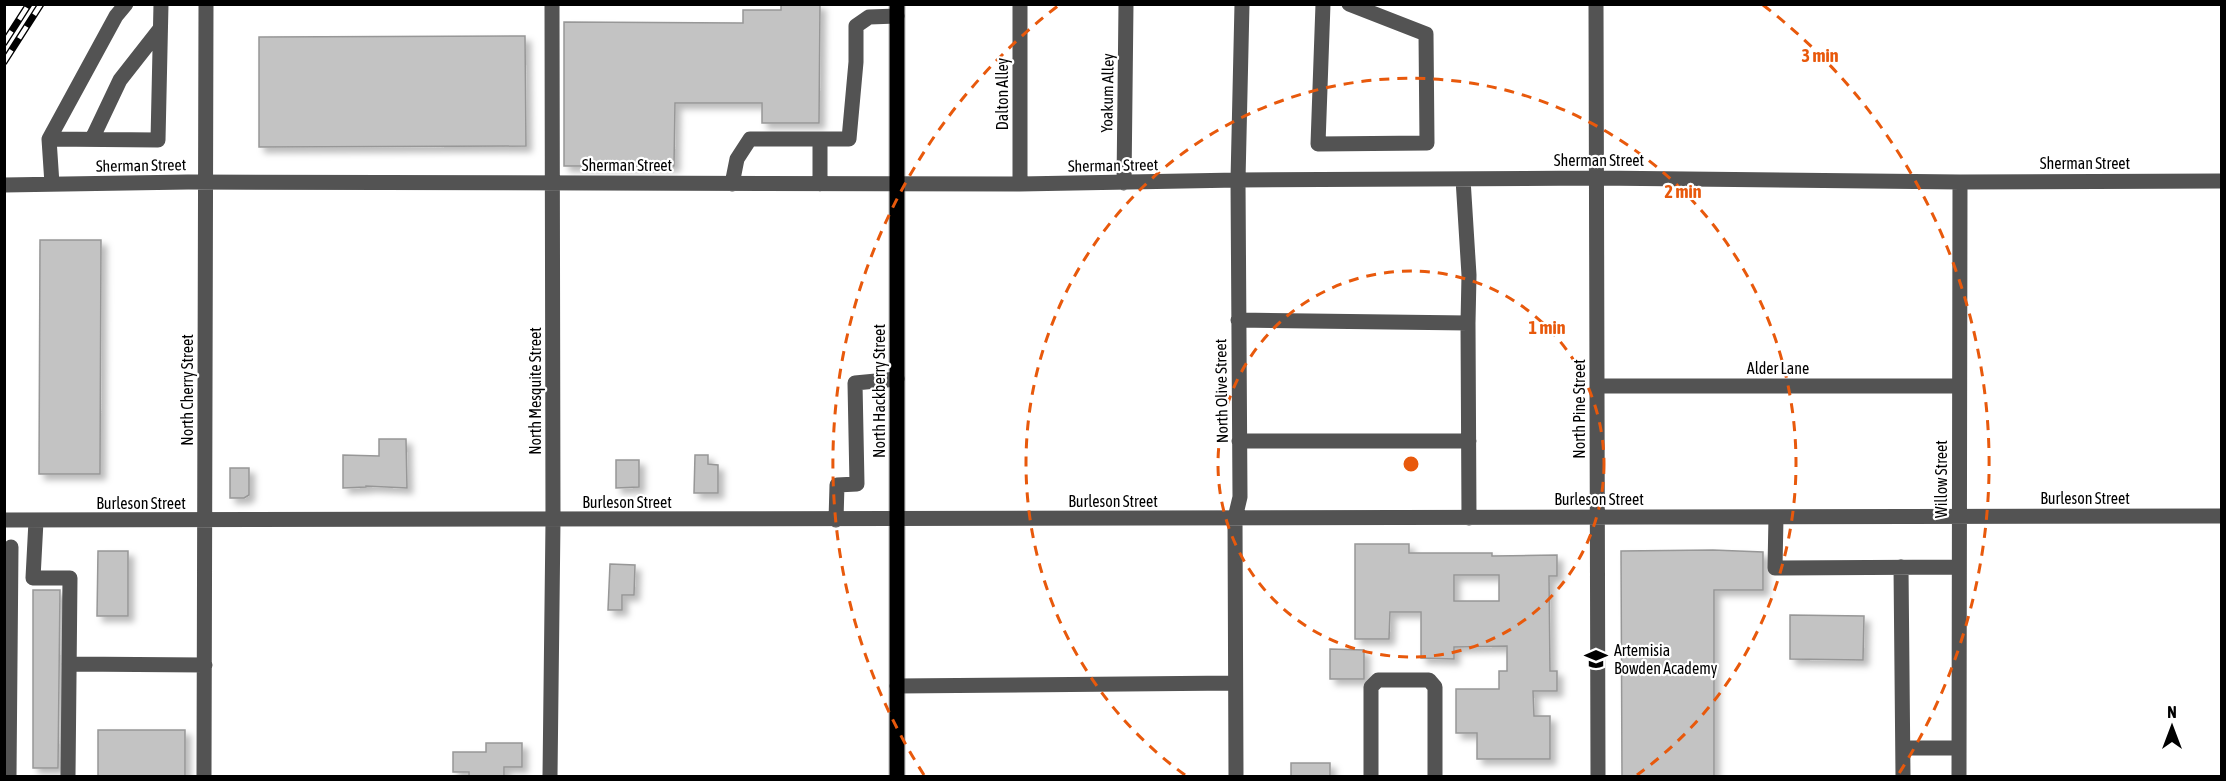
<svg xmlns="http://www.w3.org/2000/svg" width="2226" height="781" font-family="'Asap Condensed',sans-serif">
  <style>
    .building { fill: #c3c3c3; stroke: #979797; stroke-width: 1.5; fill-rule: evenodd; filter: url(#shadow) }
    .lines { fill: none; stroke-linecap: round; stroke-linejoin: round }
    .major-casing { stroke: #dbdbdb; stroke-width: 18 }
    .minor { stroke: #535353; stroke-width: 15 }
    .major { stroke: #000; stroke-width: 15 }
    .rail-casing { stroke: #000; stroke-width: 7 }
    .rail { stroke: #fff; stroke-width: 4.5; stroke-dasharray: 14; stroke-linecap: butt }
    .ring { fill: none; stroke: #e8590c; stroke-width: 3; stroke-dasharray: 10 8 }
    .labels { text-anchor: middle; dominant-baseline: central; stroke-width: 4.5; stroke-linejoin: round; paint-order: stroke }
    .street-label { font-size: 16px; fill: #000; stroke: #fff }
    .poi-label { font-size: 16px; fill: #000; stroke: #fff; text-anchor: start }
    .centre { fill: #e8590c; stroke: #fff; stroke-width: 3 }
    .ring-label { font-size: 18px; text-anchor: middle; font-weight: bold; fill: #e8590c; stroke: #fff; stroke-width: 4.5; stroke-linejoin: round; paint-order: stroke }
  </style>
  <defs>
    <filter id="shadow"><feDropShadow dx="5.5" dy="5.5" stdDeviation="3" flood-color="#0004"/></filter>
  </defs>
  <rect width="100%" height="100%" fill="#fff"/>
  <path class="building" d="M781,4H820L819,123H762V103H675L674,166H564V22L743,23V10H781Z
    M525,36L526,146L259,147V37Z
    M40,240H101L100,474H39Z
    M379,439H406L407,488L366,486V487L343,488V455L379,456Z
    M695,455H708V464L718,465V493H694Z
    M616,460H639V487L616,488Z
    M230,468H249V495L244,498H230Z
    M1355,544H1409V553H1492V556L1557,555V576H1549L1550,671H1557V691H1533L1534,716H1550V759H1477V733H1456V689H1499V671H1507V646L1454,647V659L1421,658V612H1390L1389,639H1355ZM1454,575H1499V601H1454Z
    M1713,550L1763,552V590H1714V777H1622L1621,551Z
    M98,551H128V616H97Z
    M610,564L635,565L634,595H622V610H608Z
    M33,590H60L58,768H33Z
    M1790,615L1864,616L1863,660L1790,659Z
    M1330,649L1364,650V679H1330Z
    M98,730H185V777H98Z
    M486,743H522V767H504V777H469V772H453V752H486Z
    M1291,763H1330V777H1291Z"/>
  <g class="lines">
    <g class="major-casing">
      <path id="major" d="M897,4V776"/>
    </g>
    <path class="minor" d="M1020,4V184
      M1323,4L1318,144L1427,143L1426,34L1349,4
      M1596,4L1598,776
      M49,139L158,140L161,4
      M92,139L120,80L160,29
      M1463,179L1469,275L1468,323
      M1124,183L1126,4
      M52,184L49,139L116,16L126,4
      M732,184L737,159L750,139H849L856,62V26L869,17L897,16
      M820,184V139
      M4,185L188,182L1020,184L1238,180L1596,178L1960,182L2222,181
      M1238,320L1468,323L1469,518
      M1597,386H1959
      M1239,441H1469
      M1776,517L1775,568L1959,567
      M4,520L2222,516
      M836,520L837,485L857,484L855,383L897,379
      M36,521L33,578H70L68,776
      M1901,567L1903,776
      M69,664L205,665
      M897,686L1235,683
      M1903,748H1959
      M9,776L11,547
      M204,776L206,4
      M550,776L553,521L552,4
      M1236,776L1235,518L1240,497L1238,180L1242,4
      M1371,776V687L1378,680H1429L1435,687V776
      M1959,776L1960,182"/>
    <use href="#major" class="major"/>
    <g class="rail-casing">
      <path id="rail" d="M4,43L29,4
        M4,62L41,4"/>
    </g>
    <use href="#rail" class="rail"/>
  </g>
  <g class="ring">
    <circle cx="1411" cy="464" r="193"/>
    <path d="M1185 775A385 385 0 1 1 1637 775"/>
    <path d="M924 775A578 578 0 0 1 1059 5M1763 5A578 578 0 0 1 1898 775"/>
  </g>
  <defs>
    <g id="school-bare" transform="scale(1.8)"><path d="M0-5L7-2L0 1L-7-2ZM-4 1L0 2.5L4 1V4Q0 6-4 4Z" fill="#000" stroke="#fff" stroke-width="2.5" paint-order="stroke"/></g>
  </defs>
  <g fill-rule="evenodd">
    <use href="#school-bare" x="1596" y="659"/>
  </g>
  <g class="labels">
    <g class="street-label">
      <text transform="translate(1107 93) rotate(-89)">Yoakum Alley</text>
      <text transform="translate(1002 94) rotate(-90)">Dalton Alley</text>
      <text x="1599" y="160">Sherman Street</text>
      <text x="2085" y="163">Sherman Street</text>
      <text transform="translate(141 165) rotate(-1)">Sherman Street</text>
      <text x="627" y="165">Sherman Street</text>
      <text transform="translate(1113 165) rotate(-1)">Sherman Street</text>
      <text x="1778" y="368">Alder Lane</text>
      <text transform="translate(187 390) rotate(-90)">North Cherry Street</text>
      <text transform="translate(535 391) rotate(-90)">North Mesquite Street</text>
      <text transform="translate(879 391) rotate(-90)">North Hackberry Street</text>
      <text transform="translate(1221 391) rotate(-91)">North Olive Street</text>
      <text transform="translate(1579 409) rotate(-90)">North Pine Street</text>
      <text transform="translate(1941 479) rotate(-90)">Willow Street</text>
      <text x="2085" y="498">Burleson Street</text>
      <text x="1599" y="499">Burleson Street</text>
      <text x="1113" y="501">Burleson Street</text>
      <text x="627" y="502">Burleson Street</text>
      <text x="141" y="503">Burleson Street</text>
    </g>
    <g class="poi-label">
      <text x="1614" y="650">Artemisia<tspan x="1614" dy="18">Bowden Academy</tspan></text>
    </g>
  </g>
  <circle cx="1411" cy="464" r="9" class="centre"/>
  <g class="ring-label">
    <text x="1820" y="62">3 min</text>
    <text x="1683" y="198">2 min</text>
    <text x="1547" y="334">1 min</text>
  </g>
  <rect width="2226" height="781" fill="none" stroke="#000000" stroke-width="12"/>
  <g transform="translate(2172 727)" stroke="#ffffff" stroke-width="4.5" paint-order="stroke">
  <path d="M0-4.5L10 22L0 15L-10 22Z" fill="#000000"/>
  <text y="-9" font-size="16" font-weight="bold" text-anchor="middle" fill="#000000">N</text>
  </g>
</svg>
